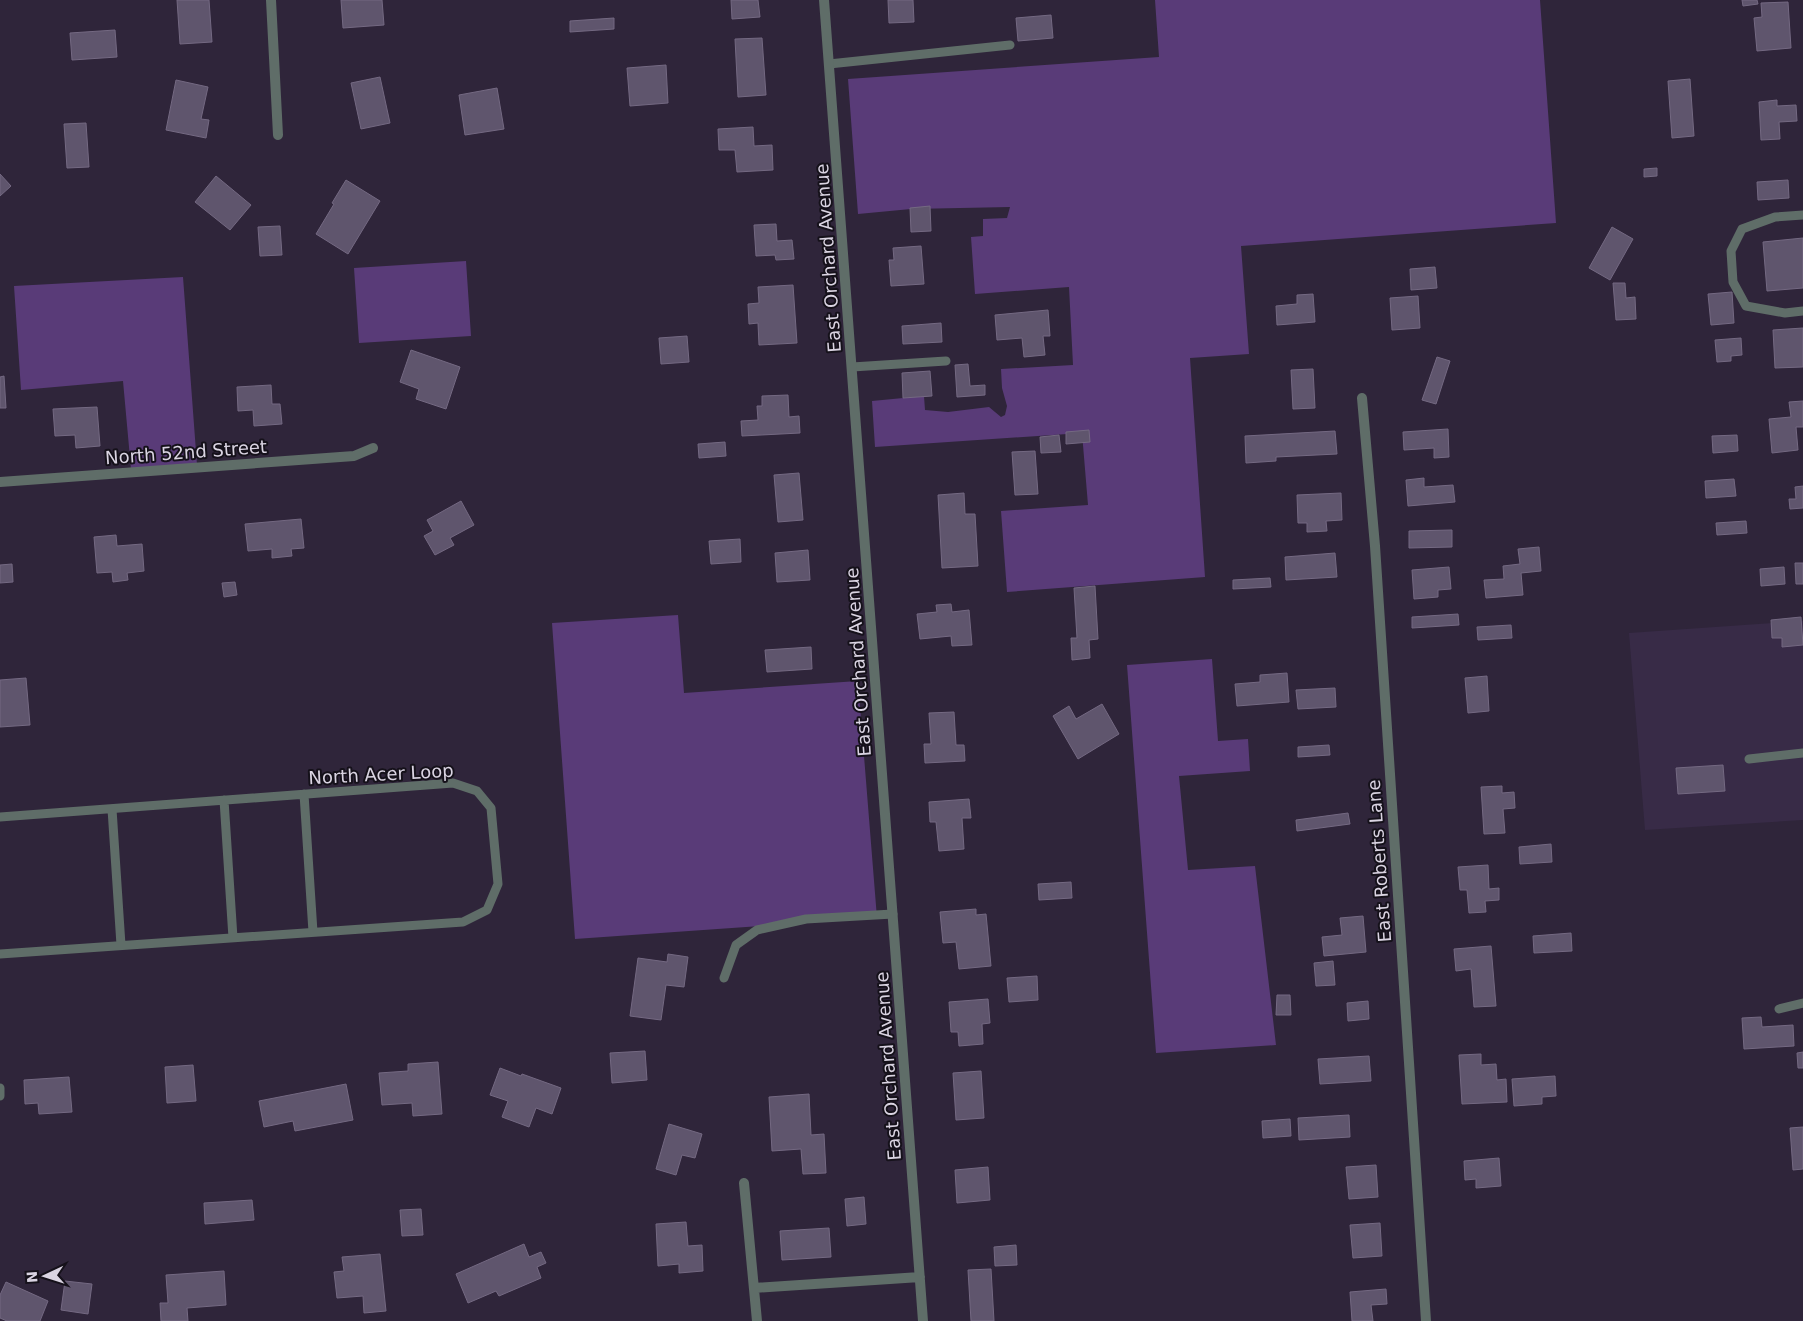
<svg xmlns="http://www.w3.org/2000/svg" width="1803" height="1321" font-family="'DejaVu Sans',sans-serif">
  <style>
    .built { fill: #382b47 }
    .green { fill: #593b78 }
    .building { fill: #5f556d; stroke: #746982 }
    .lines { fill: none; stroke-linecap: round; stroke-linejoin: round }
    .lane { stroke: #5f6d68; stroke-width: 9 }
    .street { stroke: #5f6d68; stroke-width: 10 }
    .labels { text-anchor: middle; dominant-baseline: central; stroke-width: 4; stroke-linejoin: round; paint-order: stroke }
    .street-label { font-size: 18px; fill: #dad4e2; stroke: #15111a }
  </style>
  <rect width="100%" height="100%" fill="#2f253a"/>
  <path class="built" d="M1803,621V820L1645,830L1629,633Z"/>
  <path class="green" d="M1155,0H1540L1556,223L1241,246L1249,354L1190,358L1205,577L1007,592L1001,511L1088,505L1082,433L875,447L872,401L924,396L925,410L948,412L989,407L1001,417L1005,415L1007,406L1002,388L1001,369L1073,365L1069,287L975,294L971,237L983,236V219L1007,218L1010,207L911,209L858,214L848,79L1159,57Z
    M466,261L471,336L359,343L354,268Z
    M183,277L197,465L131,469L123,381L21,390L14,286Z
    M678,615L684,693L858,681L877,918L575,939L552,623Z
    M1212,659L1218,741L1248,739L1250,771L1179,776L1188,870L1255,866L1276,1045L1156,1053L1127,665Z"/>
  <path class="building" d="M177,0H209L212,42L180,44Z
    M341,0H382L384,25L343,28Z
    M731,0H758L760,17L732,19Z
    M888,0H913L914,22L889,23Z
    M1742,0H1757L1758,4L1743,6Z
    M1788,2L1791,48L1757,51L1754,18L1762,17L1761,3Z
    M1051,15L1053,38L1018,41L1016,18Z
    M614,18V29L570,32V21Z
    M115,30L117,57L72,60L70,33Z
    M762,38L766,95L738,97L735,39Z
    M666,65L668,103L630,106L627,68Z
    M380,77L390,123L361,129L351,83Z
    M1690,79L1694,136L1672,138L1668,81Z
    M176,80L208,87L201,119L209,120L206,138L166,130Z
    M497,88L504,129L465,135L459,95Z
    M1777,100V106L1796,105L1797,121L1779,122L1780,139L1761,140L1759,102Z
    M86,123L89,167L67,168L64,124Z
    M753,127L754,146L772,145L773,170L737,172L735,150H719L718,129Z
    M1657,168V176L1644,177V169Z
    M0,174L11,186L0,196Z
    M216,176L251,205L230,230L195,202Z
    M346,180L380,201L348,254L316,234L334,204L332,203Z
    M1788,180L1789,198L1758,200L1757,182Z
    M930,206L931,231L911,232L910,208Z
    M776,224L777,241L792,240L794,259L776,260L775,255L756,256L754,225Z
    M280,226L282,255L260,256L258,227Z
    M1612,227L1633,239L1610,280L1589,268Z
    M1803,238V288L1767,291L1763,242Z
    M921,246L924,284L891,286L889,260H894L893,248Z
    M1435,267L1437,288L1411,290L1410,269Z
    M1613,283H1625L1626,298L1635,297L1636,319L1616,320Z
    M793,285L797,343L759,345L758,323L749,324L748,304L759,303L758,287Z
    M1732,292L1734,323L1711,325L1708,294Z
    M1313,294L1315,322L1277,325L1276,306L1297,304V295Z
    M1418,296L1420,328L1392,330L1390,298Z
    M1048,310L1050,336H1043L1045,355L1024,357L1022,338L997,340L995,315Z
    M941,323L942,342L903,344L902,326Z
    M1803,328V367L1775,368L1773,330Z
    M687,336L689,362L661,364L659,338Z
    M1741,338L1742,355L1731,356V361L1717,362L1715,340Z
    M411,350L460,367L446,409L416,399L419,389L400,382Z
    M1437,357L1450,361L1436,404L1422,400Z
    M968,364L970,386L985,385V395L957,397L955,365Z
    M1313,369L1315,408L1293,409L1291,370Z
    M930,371L932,396L903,398L902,373Z
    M4,376L6,408H0V377Z
    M271,385L272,404H280L282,424L254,426L253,410L238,411L237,387Z
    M788,395L789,417L799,416L800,433L742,436L741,421L758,420L757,406H762V396Z
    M1803,401V427H1796L1798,450L1772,453L1769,419L1791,417L1789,402Z
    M97,407L100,446L76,448L75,435L55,436L53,409Z
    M1448,429L1449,457L1434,458V448L1404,450L1403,432Z
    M1089,430L1090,442L1066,444V432Z
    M1335,431L1337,454L1276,457V461L1246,463L1245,436Z
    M1059,435L1061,452L1041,453L1040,437Z
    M1737,435L1738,451L1713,453L1712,436Z
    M725,442L726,456L699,458L698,444Z
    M1035,451L1038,494L1015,495L1012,452Z
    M799,473L803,520L778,522L774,475Z
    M1424,478V487L1453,485L1455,502L1408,506L1406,480Z
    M1734,479L1736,496L1706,498L1705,481Z
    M1803,486V508L1790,509L1789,499H1796L1795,487Z
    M964,493L965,514H975L978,566L942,568L938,495Z
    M1341,493L1342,520L1326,521L1327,531L1307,532V523H1298L1297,495Z
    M461,501L474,525L450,538L454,545L435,555L424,536L433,531L427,520Z
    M301,519L304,548L291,549L292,556L272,558V549L248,551L245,524Z
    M1746,521L1747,533L1717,535L1716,523Z
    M1452,530V547L1409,548V531Z
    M116,535L117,546L142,544L144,571L127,573L128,580L113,582L112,572L97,573L94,537Z
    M740,539L741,562L711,564L709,541Z
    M1539,547L1541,571L1521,573L1523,595L1486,598L1484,580L1504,579L1503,566L1520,564L1518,549Z
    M808,550L810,580L777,582L775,553Z
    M1335,553L1337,577L1286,580L1285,557Z
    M1795,563H1803V584H1796Z
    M12,564L13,582L0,583V565Z
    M1449,567L1451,589L1438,590V597L1414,599L1412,570Z
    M1784,567L1785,584L1761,586L1760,569Z
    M1270,578L1271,587L1233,589V580Z
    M235,582L237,595L224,597L222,583Z
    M1095,586L1098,639L1089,640L1090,658L1072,660L1071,638H1077L1074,588Z
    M951,604L952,612L969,610L972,645L952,646L951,636L920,639L917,614L937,612L936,605Z
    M1458,614L1459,625L1412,628V617Z
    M1801,617L1803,645L1782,647V638H1772L1771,620Z
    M1511,625L1512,638L1478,640L1477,627Z
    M811,647L812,669L767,672L765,650Z
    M1287,673L1289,702L1237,706L1235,684L1260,682V675Z
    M1487,676L1489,711L1468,713L1465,678Z
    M26,678L30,725L0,727V680Z
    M1335,688L1336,707L1298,709L1296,690Z
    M1102,704L1119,734L1078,759L1053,716L1069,706L1076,719Z
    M954,712L956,745H964L965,761L925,763L924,744H931L929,713Z
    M1329,745L1330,755L1298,757V747Z
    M1723,765L1725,791L1678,794L1676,768Z
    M1502,786V793L1514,792L1515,808L1503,809L1505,833L1484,834L1481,787Z
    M969,799L971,818H962L964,849L939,851L936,822H930L929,802Z
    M1348,813L1350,824L1297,831L1296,820Z
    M1551,844L1552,862L1520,864L1519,847Z
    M1488,865L1489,889L1499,888V900L1485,901L1486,912L1469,913L1467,890H1460L1458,867Z
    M1071,882L1072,898L1039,900L1038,884Z
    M976,909V915L986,914L991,966L959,969L956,942L943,943L940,912Z
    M1363,916L1366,952L1324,956L1322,937L1342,935L1340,918Z
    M1571,933L1572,951L1534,953L1533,936Z
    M1491,946L1496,1006L1474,1007L1471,969L1456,971L1454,949Z
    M668,954L688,957L684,987L666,985L661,1020L630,1016L638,958L667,962Z
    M1333,961L1335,985L1316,986L1314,963Z
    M1037,976L1038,1000L1009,1002L1007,978Z
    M1277,995H1290L1291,1015H1276Z
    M988,999L990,1023L982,1024L983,1044L959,1046L958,1032H951L949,1002Z
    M1368,1001L1369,1019L1348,1021L1347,1003Z
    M1761,1017L1762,1027L1793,1025L1794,1046L1744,1049L1742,1018Z
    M645,1051L647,1080L612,1083L610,1053Z
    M1803,1052V1068H1798L1797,1053Z
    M1481,1054V1065L1496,1064L1497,1080L1506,1079L1507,1102L1462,1104L1459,1055Z
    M1369,1056L1371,1081L1320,1084L1318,1059Z
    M438,1062L442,1114L413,1116L412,1103L382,1105L379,1073L408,1071V1064Z
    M193,1065L196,1101L167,1103L165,1067Z
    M500,1068L521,1076L522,1074L561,1088L552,1114L536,1108L529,1127L502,1117L508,1101L490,1095Z
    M981,1071L984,1118L956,1120L953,1073Z
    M1555,1076L1556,1096L1542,1097V1104L1514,1106L1512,1079Z
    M69,1077L72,1112L39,1114L38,1103L25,1104L24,1080Z
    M346,1084L353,1120L295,1131L293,1121L264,1127L259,1101Z
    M809,1094L811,1135L824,1134L826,1173L803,1174L801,1149L772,1151L769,1097Z
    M1349,1115L1350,1137L1299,1140L1298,1118Z
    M1290,1119L1291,1136L1263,1138L1262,1121Z
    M669,1124L702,1134L695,1158L682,1155L676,1175L656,1169Z
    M1803,1127V1169L1793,1170L1790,1128Z
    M1499,1158L1501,1186L1476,1188V1179L1465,1180L1464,1161Z
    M1376,1165L1378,1197L1349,1199L1346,1167Z
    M988,1167L990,1200L957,1203L955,1170Z
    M864,1197L866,1224L847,1226L845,1199Z
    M252,1200L254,1220L205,1224L204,1203Z
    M421,1209L423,1235L402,1236L400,1210Z
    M686,1222L688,1246L702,1245L703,1271L679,1273V1264L658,1266L656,1224Z
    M1380,1223L1382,1256L1353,1258L1350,1225Z
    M829,1228L831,1257L782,1260L780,1231Z
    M524,1244L529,1257L541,1252L546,1263L537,1267L541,1278L499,1296L496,1291L468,1303L456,1274Z
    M1016,1245L1017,1265L995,1266L994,1247Z
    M380,1254L386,1311L364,1313L363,1296L337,1298L334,1272L344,1271L342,1257Z
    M991,1269L994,1321H971L968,1270Z
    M224,1271L226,1305L187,1308L188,1321H161L160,1303H168L166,1275Z
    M65,1281L92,1284L88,1314L61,1310Z
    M6,1282L48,1301L40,1321H7L0,1318V1295Z
    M1386,1289L1387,1304L1371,1305L1373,1321H1352L1350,1292Z"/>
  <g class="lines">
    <path class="lane" d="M829,64L1010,45
      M1803,215L1775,217L1742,229L1731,251L1733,282L1746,306L1785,313L1803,311
      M852,367L946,361
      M1749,759L1803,753
      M304,794L313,932
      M224,800L233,938
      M112,809L121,945
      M0,817L453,783L477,791L491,808L498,884L487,910L463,922L0,954
      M724,978L736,945L757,930L806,919L893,914
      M1779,1009L1803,1003
      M0,1088V1096"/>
    <path class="street" d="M271,0L278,135
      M824,0L923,1321
      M1362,398L1375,546L1426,1321
      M0,482L354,456L373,448
      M744,1183L757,1321
      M754,1288L920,1277"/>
  </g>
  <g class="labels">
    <g class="street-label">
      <text transform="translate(828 258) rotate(-94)">East Orchard Avenue</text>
      <text transform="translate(186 452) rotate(-4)">North 52nd Street</text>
      <text transform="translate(858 662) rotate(-94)">East Orchard Avenue</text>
      <text transform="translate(381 774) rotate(-3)">North Acer Loop</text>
      <text transform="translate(1379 861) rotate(-94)">East Roberts Lane</text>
      <text transform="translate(888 1066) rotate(-94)">East Orchard Avenue</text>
    </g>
  </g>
  <g transform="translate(45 1276) rotate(266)" stroke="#15111a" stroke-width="4" paint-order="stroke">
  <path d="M0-4L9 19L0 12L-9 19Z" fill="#dad4e2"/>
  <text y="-8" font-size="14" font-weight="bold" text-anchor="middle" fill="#dad4e2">N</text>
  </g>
</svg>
